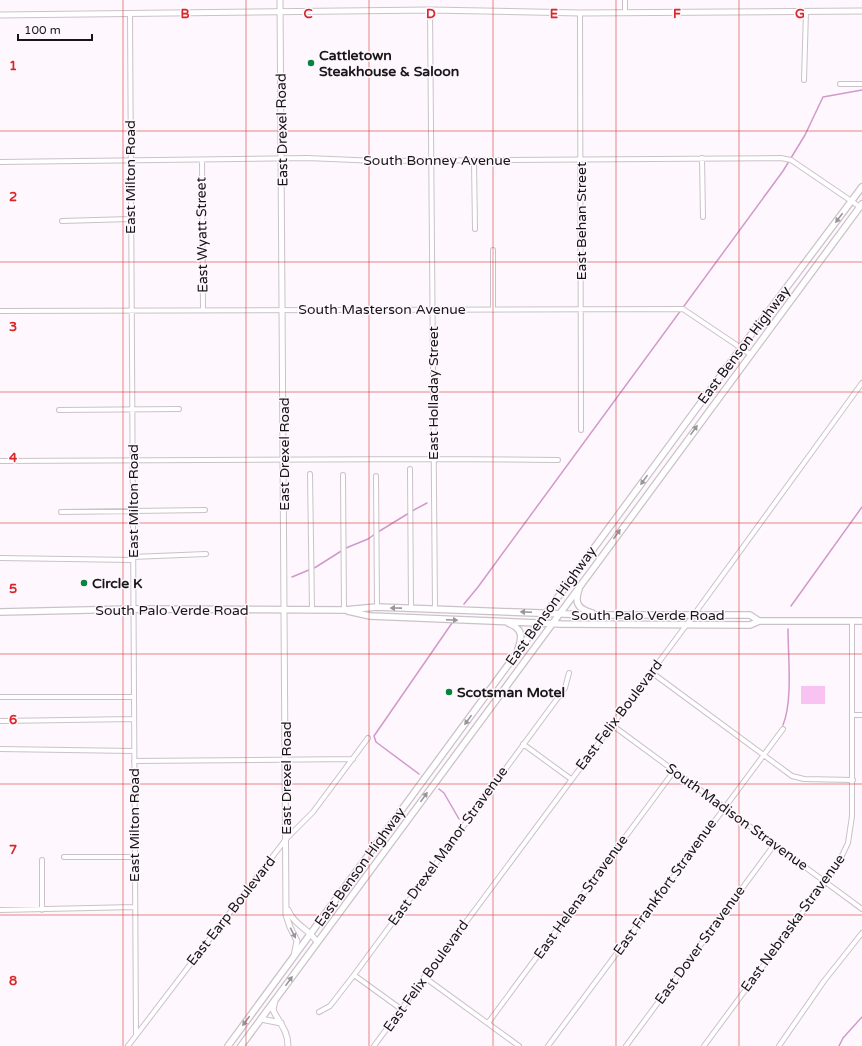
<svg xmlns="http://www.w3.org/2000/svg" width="862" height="1046" font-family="'Varela Round',sans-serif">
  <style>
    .green { fill: #f8c3f1 }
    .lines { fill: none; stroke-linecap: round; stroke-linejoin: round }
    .stream { stroke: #d199cb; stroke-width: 1.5 }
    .minor-casing { stroke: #cbc2c9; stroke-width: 6 }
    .tertiary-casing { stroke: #cbc2c9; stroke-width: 7 }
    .secondary-casing { stroke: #cbc2c9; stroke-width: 8 }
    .minor { stroke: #fff; stroke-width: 4 }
    .tertiary { stroke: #fff; stroke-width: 5 }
    .secondary { stroke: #fff; stroke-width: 5.5 }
    .oneway { fill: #989697 }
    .grid { fill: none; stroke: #d62828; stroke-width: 1; stroke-opacity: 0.55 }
    .poi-dot { fill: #06843e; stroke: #fef7fd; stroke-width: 1.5 }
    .labels { text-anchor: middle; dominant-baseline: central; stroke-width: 3; stroke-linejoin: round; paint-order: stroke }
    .poi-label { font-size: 14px; font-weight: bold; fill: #191618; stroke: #fef7fd; text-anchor: start }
    .street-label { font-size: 14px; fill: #191618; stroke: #fef7fd }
    .grid-label { font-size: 13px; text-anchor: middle; font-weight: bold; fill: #d62828; stroke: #fef7fd; stroke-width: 3; stroke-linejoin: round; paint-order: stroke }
  </style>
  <rect width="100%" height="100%" fill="#fef7fd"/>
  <path class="green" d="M801,686H825V704H801Z"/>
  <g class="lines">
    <path class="stream" d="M412,511L427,503
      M378,532L409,513
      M292,577L316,567L346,548L368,539L375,534
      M464,604L478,587L783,171L805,135L823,97L862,90
      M791,606L862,507
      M783,725C793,701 788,656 788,629
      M419,774L376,742L374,736L452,623
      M439,789L444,793L459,819
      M839,1046L843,1038L862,1017"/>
    <g class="minor-casing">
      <path id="minor" d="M625,0V12
        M430,10L435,609
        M580,13L581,430
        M130,14L136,1035
        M804,80L806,11
        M840,84H862
        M702,158L703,217
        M202,161L203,310
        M474,161L475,229
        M0,162L307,158L378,161L781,158L791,160L860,207
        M62,221L130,219
        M493,250V310
        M0,311L683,309L750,354
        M59,410L179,409
        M0,461L434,459L558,460
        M410,469L411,608
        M310,474L312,609
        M343,475L344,610
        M376,476L377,607
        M61,512L205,510
        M132,557L206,554
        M0,558L132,560
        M651,672L792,776L804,779L853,780
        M0,697H134
        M852,715H862
        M0,721L134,719
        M612,725L862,909
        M523,744L571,779
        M0,749L134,751
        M134,761L353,759
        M64,857H134
        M42,860V910
        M0,910L135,907
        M354,975L401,1009
        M424,977L519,1046
        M319,1012L330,1006L354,975L565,688L569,673
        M488,1023L674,771
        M128,1046L286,839L313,812L368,738
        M374,1046L693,616L862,383
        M548,1046L783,729
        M626,1046L774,845
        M704,1046L837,866L848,843L852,816V621
        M779,1046L824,981L862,933"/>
    </g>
    <g class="tertiary-casing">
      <path id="tertiary" d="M280,0L286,915L290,927L297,941L294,956
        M0,15L430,10L580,13L862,11
        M288,910C294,925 309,929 317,942
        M275,1000L273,1010C279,1023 288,1030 288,1046
        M261,1019L281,1023"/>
    </g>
    <g class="secondary-casing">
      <path id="secondary" d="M579,589C574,603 578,609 592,613
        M348,611L370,616L561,624L750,625L759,621H862
        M0,612L133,609L344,610L377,607L592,615H750L759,621
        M508,623C522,628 523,636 518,649
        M228,1046L741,348L862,187
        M241,1046L862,204"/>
    </g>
    <use href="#minor" class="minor"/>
    <use href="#tertiary" class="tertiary"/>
    <use href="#secondary" class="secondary"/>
  </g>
  <defs><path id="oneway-solid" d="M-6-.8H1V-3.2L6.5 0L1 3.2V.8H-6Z"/></defs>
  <g class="oneway">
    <use href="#oneway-solid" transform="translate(839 218) rotate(127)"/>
    <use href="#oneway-solid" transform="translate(694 430) rotate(-54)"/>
    <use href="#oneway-solid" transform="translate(644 480) rotate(126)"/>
    <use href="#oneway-solid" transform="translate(617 534) rotate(-54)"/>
    <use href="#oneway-solid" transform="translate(396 608) rotate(-179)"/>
    <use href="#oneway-solid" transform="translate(526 612) rotate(-177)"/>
    <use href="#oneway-solid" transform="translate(452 620) rotate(2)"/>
    <use href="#oneway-solid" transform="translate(468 720) rotate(126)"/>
    <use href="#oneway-solid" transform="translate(424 797) rotate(-54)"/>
    <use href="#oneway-solid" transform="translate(293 933) rotate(63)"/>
    <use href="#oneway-solid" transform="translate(289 981) rotate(-54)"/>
    <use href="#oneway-solid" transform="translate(246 1021) rotate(127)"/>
  </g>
  <path class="grid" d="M123,0V1046M246,0V1046M369,0V1046M493,0V1046M616,0V1046M739,0V1046M0,131H862M0,262H862M0,392H862M0,523H862M0,654H862M0,784H862M0,915H862"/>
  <g class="poi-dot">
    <circle cx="311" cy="63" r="4"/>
    <circle cx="84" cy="583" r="4"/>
    <circle cx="449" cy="692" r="4"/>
  </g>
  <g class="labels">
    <g class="poi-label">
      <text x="319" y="55">Cattletown<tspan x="319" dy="16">Steakhouse &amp; Saloon</tspan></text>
      <text x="92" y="583">Circle K</text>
      <text x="457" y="692">Scotsman Motel</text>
    </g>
    <g class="street-label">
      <text transform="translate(282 130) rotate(-91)">East Drexel Road</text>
      <text x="437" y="160">South Bonney Avenue</text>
      <text transform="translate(130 177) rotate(-90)">East Milton Road</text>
      <text transform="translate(581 221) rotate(-90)">East Behan Street</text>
      <text transform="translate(202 235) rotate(-91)">East Wyatt Street</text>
      <text x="382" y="309">South Masterson Avenue</text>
      <text transform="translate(744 345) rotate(-53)">East Benson Highway</text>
      <text transform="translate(433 393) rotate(-90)">East Holladay Street</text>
      <text transform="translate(284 454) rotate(-90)">East Drexel Road</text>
      <text transform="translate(133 501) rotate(-90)">East Milton Road</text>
      <text transform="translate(551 606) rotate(-54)">East Benson Highway</text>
      <text x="172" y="610">South Palo Verde Road</text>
      <text x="648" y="615">South Palo Verde Road</text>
      <text transform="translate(619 715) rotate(-53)">East Felix Boulevard</text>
      <text transform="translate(286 778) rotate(-90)">East Drexel Road</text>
      <text transform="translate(737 817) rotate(36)">South Madison Stravenue</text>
      <text transform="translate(134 825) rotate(-90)">East Milton Road</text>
      <text transform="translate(448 846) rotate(-54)">East Drexel Manor Stravenue</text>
      <text transform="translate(360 867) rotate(-54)">East Benson Highway</text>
      <text transform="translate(665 887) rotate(-54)">East Frankfort Stravenue</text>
      <text transform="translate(581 897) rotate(-54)">East Helena Stravenue</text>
      <text transform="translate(231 911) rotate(-52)">East Earp Boulevard</text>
      <text transform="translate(793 923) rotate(-54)">East Nebraska Stravenue</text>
      <text transform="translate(700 945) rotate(-54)">East Dover Stravenue</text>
      <text transform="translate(426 976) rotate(-54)">East Felix Boulevard</text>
    </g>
  </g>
  <g class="grid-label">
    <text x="185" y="18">B</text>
    <text x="308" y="18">C</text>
    <text x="431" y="18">D</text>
    <text x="554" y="18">E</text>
    <text x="677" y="18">F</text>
    <text x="800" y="18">G</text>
    <text x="13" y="70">1</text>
    <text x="13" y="201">2</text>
    <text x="13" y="331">3</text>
    <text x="13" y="462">4</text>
    <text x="13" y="593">5</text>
    <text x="13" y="724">6</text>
    <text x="13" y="854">7</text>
    <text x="13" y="985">8</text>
  </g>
  <path d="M18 34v6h74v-6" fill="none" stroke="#191618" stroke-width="2"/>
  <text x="24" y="34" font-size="12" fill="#191618" stroke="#fef7fd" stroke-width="3" paint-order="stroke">100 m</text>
</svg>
